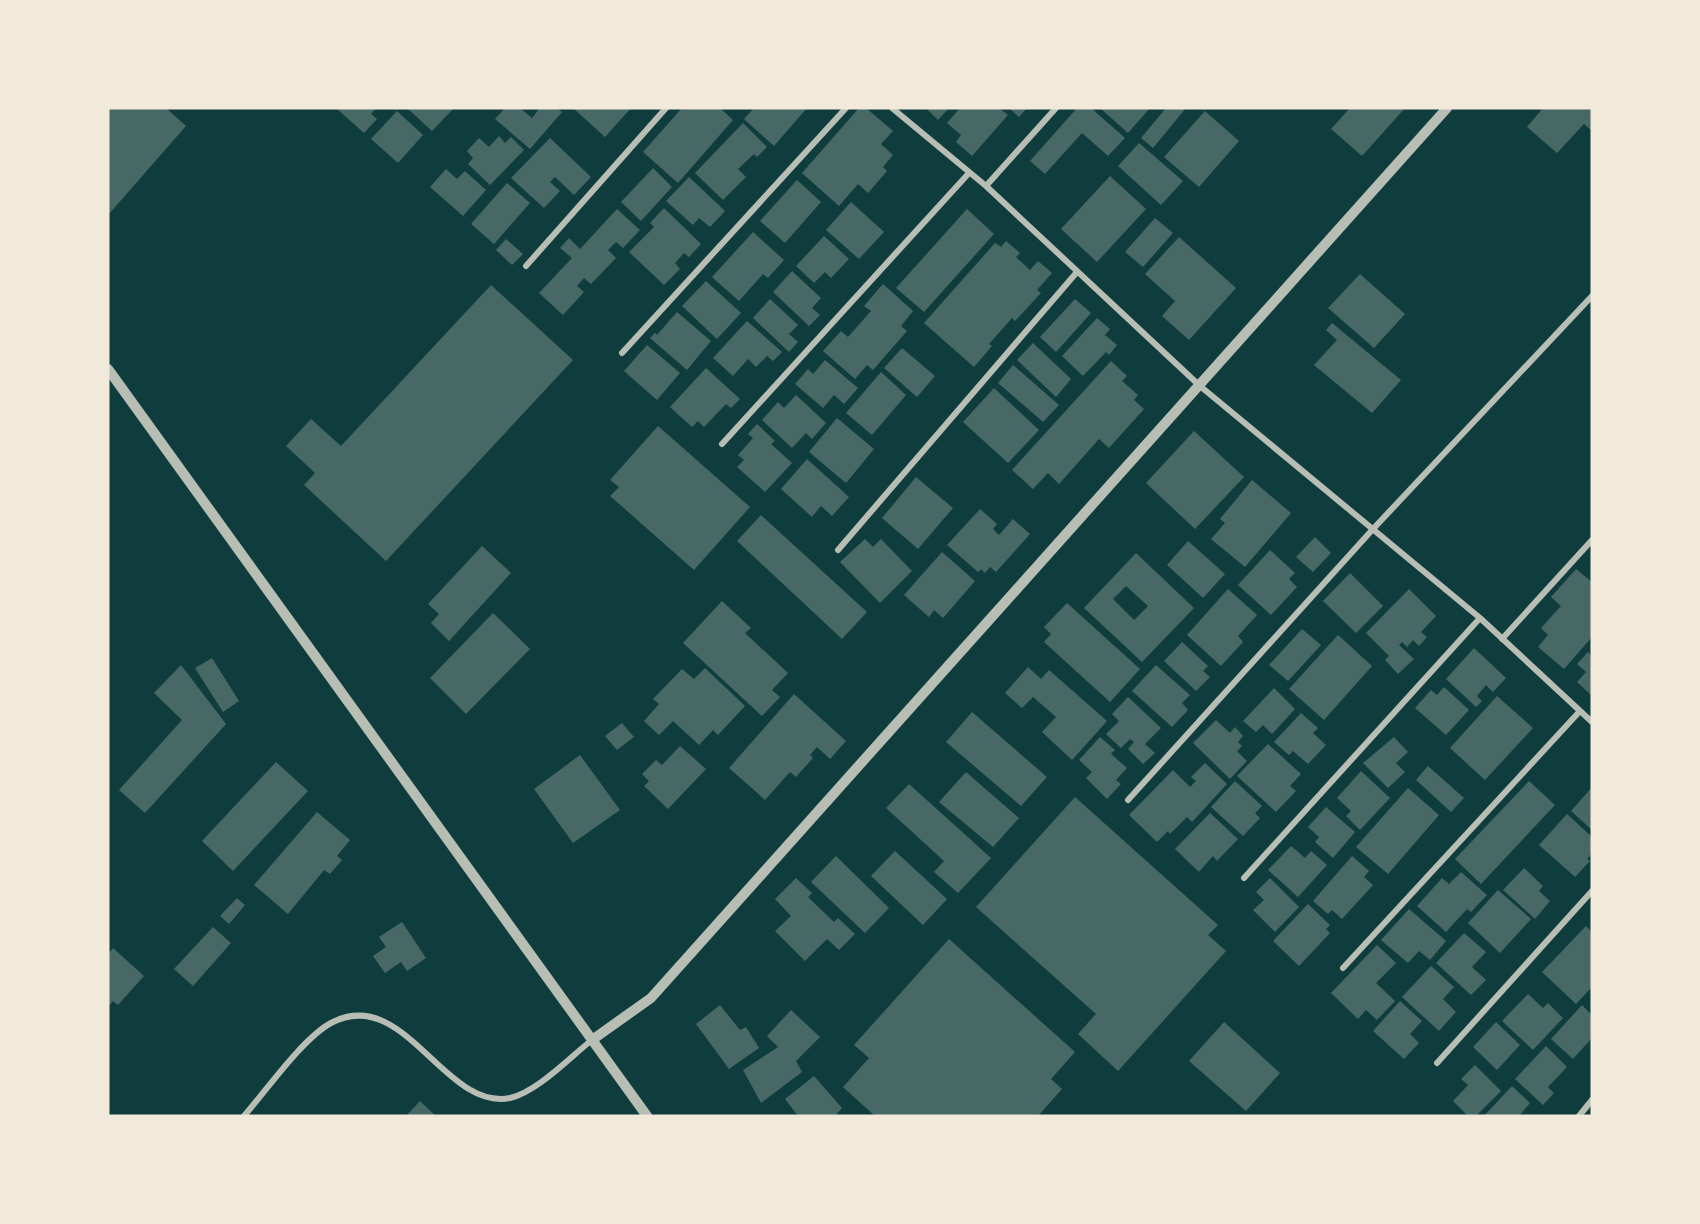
<svg xmlns="http://www.w3.org/2000/svg" width="1700" height="1224" font-family="Cabin,sans-serif">
  <style>
    .building { fill: #486865; fill-rule: evenodd }
    .lines { fill: none; stroke-linecap: round; stroke-linejoin: round }
    .minor { stroke: #b8beb3; stroke-width: 6 }
    .tertiary { stroke: #b8beb3; stroke-width: 10 }
  </style>
  <rect width="100%" height="100%" fill="#0f3d3e"/>
  <path class="building" d="M108,108H166L186,126L109,214Z
    M336,108H376L371,114L377,119L364,133Z
    M407,108H454L432,131Z
    M505,108H520L532,118L540,108H557L562,112L530,149L495,119Z
    M573,108H631L605,137Z
    M682,108H720L733,120L678,183L643,152Z
    M754,108H807L774,146L744,119Z
    M859,108H866L893,131L881,144L893,155L883,167L887,171L868,193L858,184L839,206L802,173Z
    M926,108H949L938,120Z
    M960,108H999L1008,115L972,156L956,142L961,135L947,123Z
    M1009,108H1027L1019,117Z
    M1077,108H1091L1125,138L1108,156L1082,133L1045,174L1030,161Z
    M1100,108H1150L1128,133Z
    M1166,108H1186L1153,148L1141,138Z
    M1350,108H1405L1362,156L1331,129Z
    M1543,108H1592V131L1584,124L1557,153L1527,127Z
    M397,111L423,135L398,163L371,139Z
    M1205,111L1239,141L1199,187L1164,157Z
    M743,123L767,147L757,157L754,154L738,169L746,177L723,200L695,173Z
    M499,136L505,143L511,137L524,150L490,185L468,164L473,158L467,151L479,138L489,147Z
    M550,138L591,177L574,195L555,177L550,182L560,191L544,208L511,178Z
    M1139,143L1183,181L1161,205L1118,166Z
    M653,168L672,187L641,221L621,202Z
    M446,169L457,179L465,171L486,190L463,216L430,187Z
    M1110,176L1146,209L1097,262L1061,229Z
    M689,177L725,211L710,227L699,218L693,225L666,201Z
    M797,180L821,202L785,243L760,221Z
    M507,183L530,203L494,244L471,224Z
    M851,202L884,232L859,259L826,230Z
    M664,208L701,244L689,257L684,253L675,263L680,269L664,285L629,252L654,227L650,223Z
    M617,209L640,230L623,248L616,242L608,250L616,258L591,284L584,278L577,286L584,292L563,315L539,293L572,258L560,248L569,238L580,249Z
    M967,209L994,234L924,312L896,288Z
    M1155,218L1173,233L1143,267L1125,252Z
    M753,232L784,260L768,278L763,274L739,301L712,277Z
    M824,236L849,259L831,278L825,272L814,283L796,266Z
    M1179,237L1236,288L1189,340L1162,316L1175,301L1145,274Z
    M506,239L523,254L512,265L496,250Z
    M1006,241L1020,253L1016,257L1030,270L1038,261L1052,273L1037,290L1041,293L1015,321L1012,318L989,344L992,346L974,367L924,323L995,243L1001,247Z
    M792,271L821,298L812,308L820,315L809,326L773,292Z
    M1360,274L1405,314L1374,348L1328,308Z
    M706,281L741,313L717,339L682,306Z
    M883,284L913,311L901,326L907,331L873,370L867,365L855,379L823,351L841,331L848,337L871,311L864,306Z
    M491,285L573,360L386,561L304,485L315,473L286,446L311,419L341,446Z
    M770,299L798,325L789,334L798,342L789,352L753,318Z
    M1075,299L1091,313L1056,352L1040,337Z
    M677,312L711,341L687,370L650,338L655,333L657,335Z
    M1097,318L1110,329L1105,335L1117,345L1109,355L1106,352L1083,376L1062,356Z
    M747,321L782,352L773,361L767,356L756,367L748,359L733,376L713,358Z
    M1332,323L1401,380L1372,413L1314,365L1337,340L1326,330Z
    M1033,343L1071,379L1056,397L1017,360Z
    M647,345L680,373L657,400L624,371Z
    M902,348L935,376L917,397L884,368Z
    M825,360L858,388L844,404L834,395L823,408L795,384L808,369L813,374Z
    M1111,361L1127,376L1122,381L1138,395L1134,400L1144,409L1109,448L1099,439L1059,484L1048,473L1033,489L1012,470Z
    M1013,365L1059,405L1043,422L998,383Z
    M706,368L740,399L731,408L726,404L704,427L698,421L692,427L670,407Z
    M881,372L906,395L872,435L846,413Z
    M994,388L1039,430L1008,463L963,422Z
    M796,395L826,423L812,439L806,433L792,448L762,420L778,402L784,408Z
    M837,418L874,449L846,483L809,452Z
    M757,424L775,441L771,444L792,463L765,492L737,467L744,460L738,455L753,438L748,434Z
    M658,426L750,507L694,570L610,496L619,487L610,480Z
    M1194,431L1244,477L1195,529L1146,483Z
    M807,459L849,497L832,516L821,506L812,517L781,489Z
    M916,477L953,508L918,549L882,518Z
    M1252,480L1291,513L1245,567L1211,539L1225,523L1220,519Z
    M980,509L997,524L993,529L999,535L1013,519L1030,534L996,572L990,567L985,573L981,569L978,572L947,545Z
    M761,515L867,612L842,639L737,541Z
    M1315,537L1331,553L1313,572L1296,557Z
    M865,539L873,547L881,539L912,571L880,603L840,562Z
    M1188,541L1225,574L1203,598L1167,565Z
    M482,546L511,573L449,641L431,623L439,614L428,604Z
    M1270,550L1295,573L1289,579L1297,587L1271,615L1238,585Z
    M942,552L975,581L943,618L934,610L929,617L904,595Z
    M1136,553L1194,608L1142,662L1084,608ZM1126,586L1148,606L1134,620L1113,599Z
    M1576,569L1592,582V637L1564,669L1538,647L1548,635L1541,628L1561,606L1551,597Z
    M1350,573L1383,606L1356,633L1323,601Z
    M1228,589L1257,615L1238,636L1243,642L1221,666L1187,635Z
    M1409,589L1436,616L1421,632L1427,637L1419,646L1413,640L1407,647L1402,642L1399,645L1414,659L1398,674L1385,660L1389,656L1366,633Z
    M722,601L751,628L745,633L788,673L772,690L780,697L762,716L683,643Z
    M1067,603L1140,669L1110,702L1044,642L1051,634L1044,627Z
    M493,613L530,649L466,714L430,678Z
    M1302,629L1321,645L1288,681L1269,665Z
    M1338,635L1372,666L1324,720L1289,689Z
    M1182,642L1208,666L1203,671L1210,677L1196,691L1164,661Z
    M1474,648L1506,678L1493,692L1486,685L1477,696L1482,701L1476,707L1446,679Z
    M1588,652L1592,656V696L1577,682L1586,672L1577,664Z
    M212,658L239,701L223,712L195,668Z
    M181,665L226,724L145,813L119,790L182,720L154,693Z
    M1156,665L1190,695L1182,703L1188,710L1172,727L1132,691Z
    M1028,667L1041,679L1049,670L1107,721L1072,760L1042,732L1056,717L1033,697L1022,708L1005,693Z
    M705,668L745,706L718,735L713,730L699,745L673,721L659,735L644,721L659,704L653,699L682,669L694,679Z
    M1444,687L1469,710L1446,735L1415,708L1431,690L1437,695Z
    M1274,688L1295,709L1272,734L1263,725L1256,732L1243,721Z
    M794,694L846,741L830,759L817,747L810,755L813,758L796,777L790,772L765,800L729,768Z
    M1497,696L1533,728L1485,780L1450,748Z
    M1128,697L1161,728L1145,744L1155,753L1143,764L1128,749L1134,742L1130,739L1121,748L1106,734L1119,721L1112,714Z
    M972,712L1047,777L1021,806L946,742Z
    M1301,713L1318,728L1313,733L1326,745L1308,764L1293,751L1289,755L1274,742Z
    M1216,720L1230,733L1235,727L1243,736L1238,742L1242,746L1237,751L1247,761L1230,779L1193,743Z
    M622,723L634,737L617,750L605,736Z
    M1100,737L1115,750L1111,754L1127,768L1116,780L1121,784L1107,799L1086,778L1092,772L1079,760Z
    M1394,737L1408,752L1396,763L1405,772L1388,788L1363,763Z
    M1268,744L1301,774L1290,786L1296,791L1276,812L1237,776Z
    M680,746L706,769L668,809L644,786L649,781L642,774L656,760L662,765Z
    M580,755L620,810L573,843L534,789Z
    M276,762L308,791L233,871L202,841Z
    M1205,763L1227,784L1192,822L1187,817L1170,834L1168,831L1157,842L1129,815L1173,770L1190,787L1196,781L1191,777Z
    M1428,766L1464,798L1451,812L1416,780Z
    M1361,771L1390,798L1360,830L1346,816L1351,811L1337,798Z
    M966,772L1019,818L993,847L939,802Z
    M1235,781L1262,806L1255,813L1260,818L1243,836L1211,807Z
    M1529,781L1555,805L1481,884L1455,859Z
    M909,784L991,858L958,893L934,872L944,861L886,808Z
    M1592,787V830L1571,811Z
    M1408,788L1439,815L1388,874L1356,847Z
    M1075,797L1218,925L1208,935L1226,951L1118,1071L1078,1034L1096,1014L976,907Z
    M1326,807L1355,832L1333,858L1315,842L1319,837L1308,827Z
    M317,812L350,840L337,856L342,860L330,874L324,870L288,914L254,885Z
    M1210,813L1238,839L1217,861L1213,856L1199,872L1175,849Z
    M1567,814L1592,837V853L1587,859L1590,861L1575,877L1539,845Z
    M1291,846L1305,858L1311,851L1327,865L1298,897L1268,870Z
    M895,851L947,899L923,925L871,876Z
    M836,856L889,908L865,933L811,882Z
    M1352,856L1369,871L1364,877L1373,885L1342,919L1332,910L1328,914L1313,901Z
    M1524,868L1543,886L1539,891L1550,901L1535,919L1503,890Z
    M1461,872L1487,895L1471,912L1467,909L1446,932L1417,906L1442,878L1449,884Z
    M796,878L812,893L808,897L834,922L838,918L855,934L839,950L827,939L805,961L775,931L791,916L775,899Z
    M1270,878L1299,907L1275,932L1253,910L1264,900L1256,892Z
    M1498,890L1531,919L1500,953L1468,923Z
    M237,898L245,905L229,924L220,916Z
    M1308,904L1330,925L1326,929L1330,933L1299,966L1273,941Z
    M1409,909L1446,941L1430,960L1419,951L1408,963L1381,940Z
    M402,922L426,958L407,971L401,962L385,973L373,956L386,947L379,937Z
    M1586,926L1592,932V987L1576,1004L1542,972Z
    M213,927L231,943L193,986L174,969Z
    M1464,933L1486,952L1472,967L1486,980L1471,995L1436,963Z
    M949,939L1075,1052L1051,1079L1062,1089L1038,1116H875L843,1087L869,1058L854,1045Z
    M1377,945L1396,963L1376,983L1395,1001L1377,1020L1366,1010L1358,1019L1331,993Z
    M113,948L144,976L118,1005L113,1001L108,1007V954Z
    M1431,966L1454,987L1443,999L1456,1012L1439,1031L1402,997Z
    M1528,994L1543,1008L1548,1003L1563,1018L1533,1050L1502,1021Z
    M1400,1001L1422,1021L1410,1034L1419,1043L1404,1059L1373,1031Z
    M720,1005L740,1030L746,1027L759,1048L729,1069L696,1024Z
    M1582,1005L1592,1015V1038L1573,1059L1551,1039Z
    M791,1010L820,1037L796,1061L802,1072L761,1103L743,1070L778,1047L767,1036Z
    M1224,1022L1280,1073L1246,1111L1189,1061Z
    M1496,1022L1520,1045L1497,1070L1473,1047Z
    M1546,1046L1567,1067L1548,1087L1554,1093L1543,1105L1515,1079Z
    M1475,1065L1501,1091L1476,1116H1468L1453,1101L1468,1085L1461,1079Z
    M814,1076L842,1108L835,1116H798L785,1099Z
    M1512,1086L1530,1103L1519,1116H1484Z
    M420,1101L436,1116H406Z"/>
  <g class="lines">
    <path class="minor" d="M892,108L986,186L1200,386L1480,618L1592,722
      M986,186L1056,108
      M526,266L666,108
      M622,353L846,108
      M722,444L969,173
      M838,550L1077,272
      M1502,639L1592,540
      M1128,800L1373,529L1592,296
      M1244,878L1480,618
      M1343,968L1580,711
      M1437,1063L1592,891
      M244,1116C266,1091 303,1038 331,1023C404,984 444,1111 510,1098C537,1092 570,1057 592,1040
      M1579,1116L1592,1100"/>
    <path class="tertiary" d="M108,369L647,1116
      M592,1040L651,998L1447,108"/>
  </g>
  <rect width="1700" height="1224" fill="none" stroke="#f1e9da" stroke-width="219"/>
</svg>
